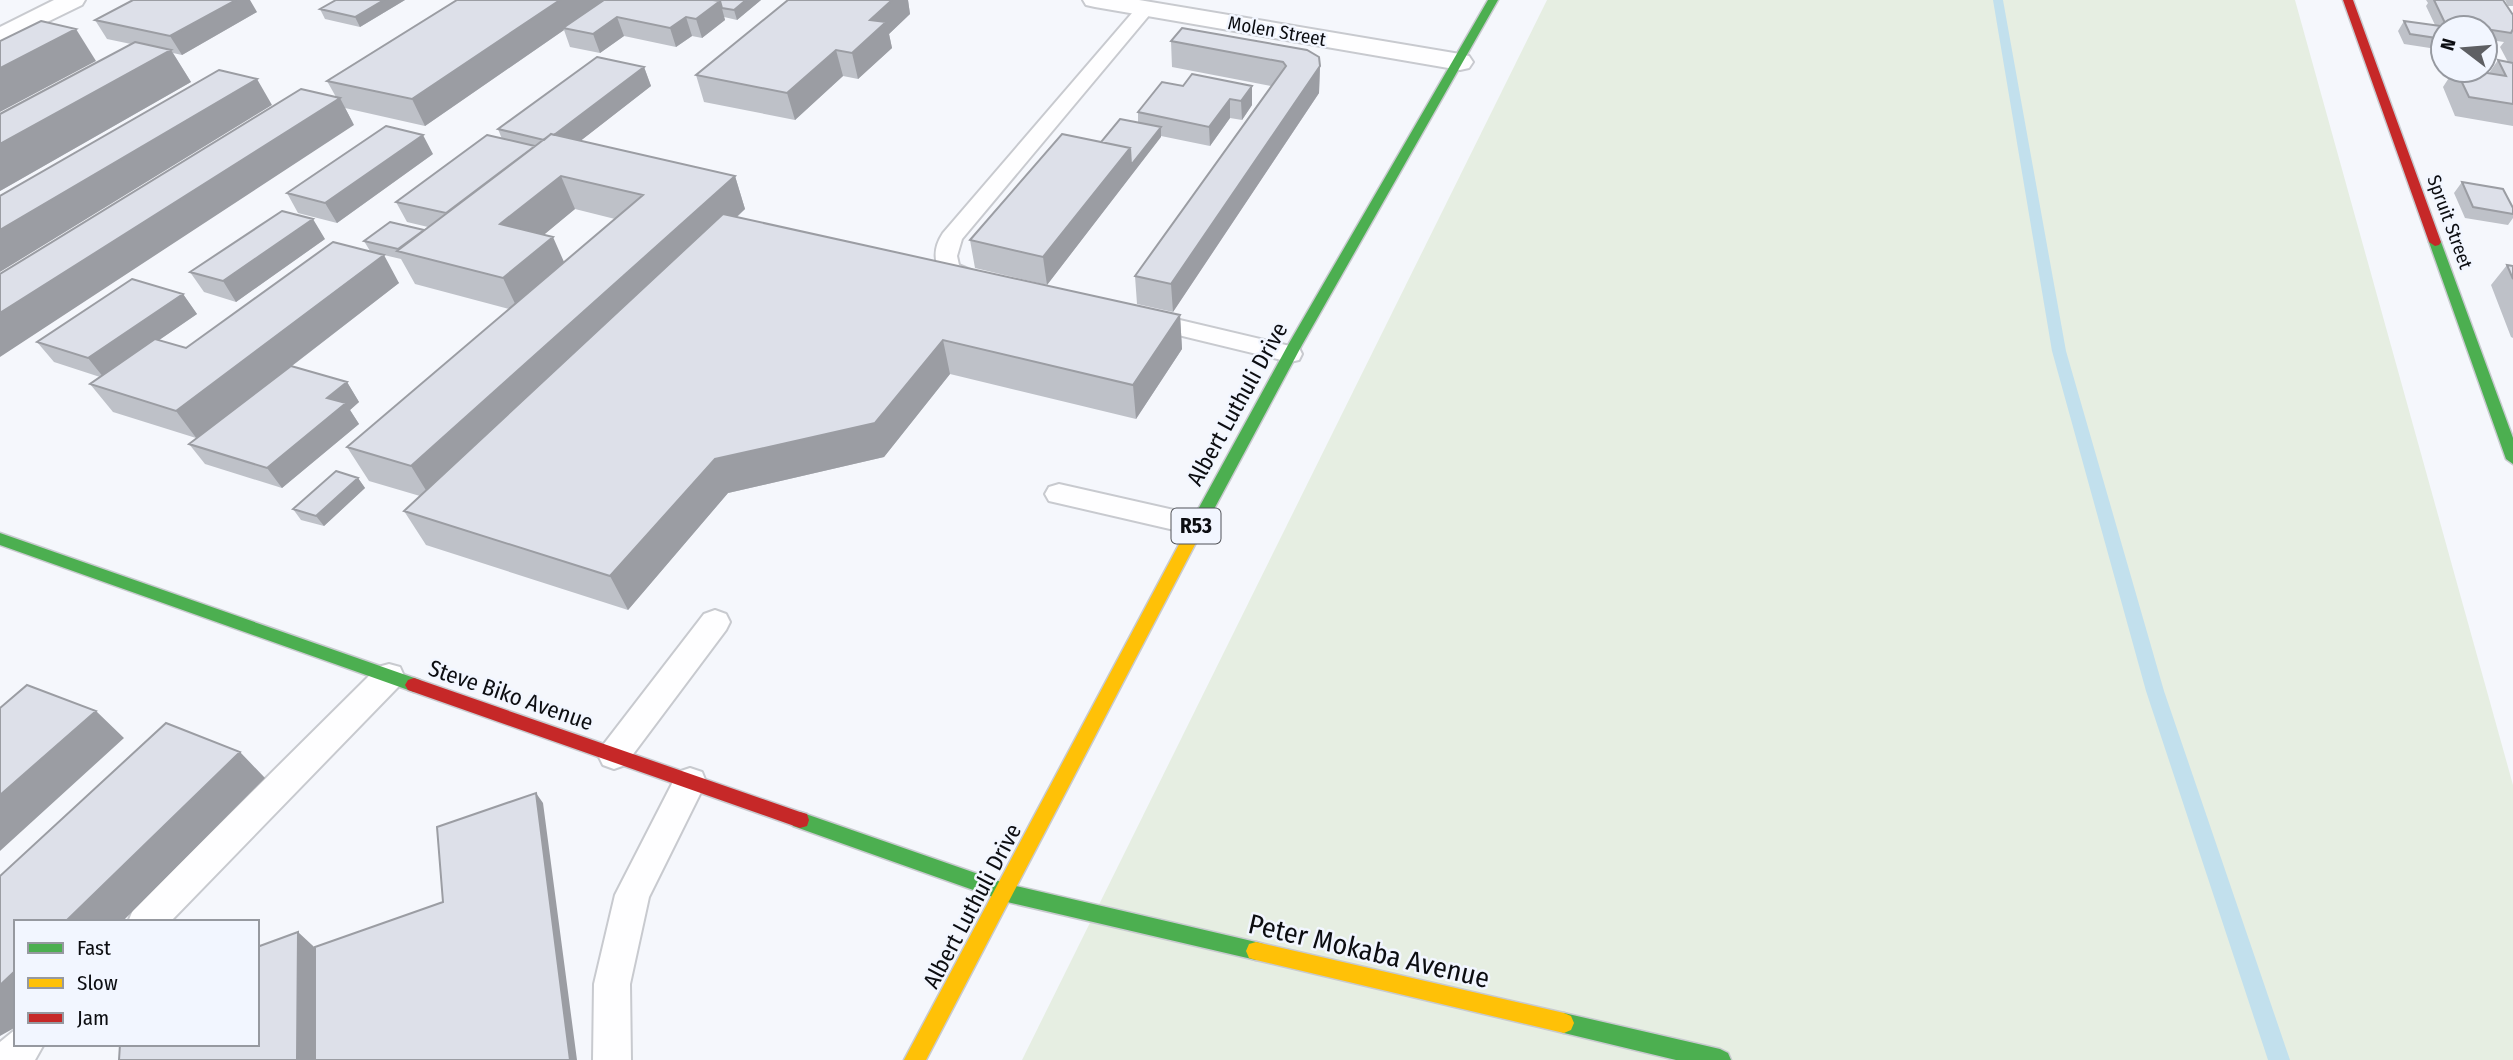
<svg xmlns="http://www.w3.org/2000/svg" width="2513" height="1060" font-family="'Fira Sans Condensed',sans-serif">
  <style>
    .green { fill: #e6eee2 }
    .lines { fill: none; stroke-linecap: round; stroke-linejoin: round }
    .stream { fill: #c2e0ed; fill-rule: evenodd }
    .lane-casing { stroke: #c8cacf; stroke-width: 4 }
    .street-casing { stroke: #c8cacf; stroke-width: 4 }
    .fast-casing { stroke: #c8cacf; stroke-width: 3 }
    .slow-casing { stroke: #c8cacf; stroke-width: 3 }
    .jam-casing { stroke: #c8cacf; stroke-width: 3 }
    .lane { fill: #fefeff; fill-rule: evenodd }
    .street { fill: #fefeff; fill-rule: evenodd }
    .fast { fill: #4caf50; fill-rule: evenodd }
    .slow { fill: #ffc107; fill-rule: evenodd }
    .jam { fill: #c62828; fill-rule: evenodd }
    .wall { fill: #bec1c8; fill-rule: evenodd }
    .shaded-wall { fill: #9b9da3 }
    .building { fill: #dde0e9; stroke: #9b9da3; stroke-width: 2 }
    .labels { text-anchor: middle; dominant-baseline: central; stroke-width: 5; stroke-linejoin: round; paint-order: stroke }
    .far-street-label { font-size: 19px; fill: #0c0d11; stroke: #f2f6ff }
    .shield { fill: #f2f6ff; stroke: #515358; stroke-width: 2 }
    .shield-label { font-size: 21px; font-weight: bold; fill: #0c0d11 }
    .street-label { font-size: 23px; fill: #0c0d11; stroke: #f2f6ff }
    .near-street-label { font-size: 28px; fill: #0c0d11; stroke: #f2f6ff }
  </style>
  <rect width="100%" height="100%" fill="#f5f7fc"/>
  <path class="green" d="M1547,0H2295L2513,785V1060H1022Z"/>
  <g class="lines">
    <path class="stream" d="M1993,0H2003L2066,351L2164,691L2290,1060H2268L2146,691L2052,351Z"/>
    <g class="lane-casing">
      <path id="lane" d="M1145,4L1154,9L1151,13L962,239L957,256L959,265L985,276L989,281L985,286C952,294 921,266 943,233L1139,5Z
        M1146,312L1290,346L1299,348L1302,354L1299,360L1290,362L1137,325L1134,320L1137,315Z
        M1059,484L1196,515L1206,518L1210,525L1206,532L1196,535L1049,501L1045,494L1049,487Z
        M715,610L726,614L730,622L726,630L625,765L614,769L603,765L598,755L603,745L704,614Z
        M389,664L400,667L404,676L400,685L170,922H128L133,910L378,667Z
        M690,768L702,772L706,782L649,897L630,984L631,1060H593L594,984L615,895L678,772Z
        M16,1029V1044H44L35,1060H0V1042Z"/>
    </g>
    <g class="street-casing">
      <path id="street" d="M54,0H85L82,5L0,45V27Z
        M1083,0H1139L1460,54L1469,56L1473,62L1469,68L1460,70L1095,7L1086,5Z"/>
    </g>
    <g class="fast-casing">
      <path id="fast" d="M1488,0H1498L1302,345L1198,539H1186L1184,535L1288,345Z
        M2435,238L2441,242L2513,438V464L2506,459L2429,242Z
        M0,533L420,680L423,685L420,690L414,692L0,545Z
        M800,812L1007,884L1256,942L1263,944L1266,951L1263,958L1256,960L1007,902L793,826L791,820L793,814Z
        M1564,1013L1720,1049L1728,1053L1731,1060H1676L1564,1033L1557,1030L1554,1023L1557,1016Z"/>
    </g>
    <g class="slow-casing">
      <path id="slow" d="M1192,529L1200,535L926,1060H904L1184,535Z
        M1256,942L1564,1013L1571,1016L1574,1023L1571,1030L1564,1033L1256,960L1249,958L1246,951L1249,944Z"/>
    </g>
    <g class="jam-casing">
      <path id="jam" d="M2343,0H2353L2441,242L2439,245L2435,246L2429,242Z
        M414,678L800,812L807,814L809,820L807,826L800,828L408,690L405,685L408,680Z"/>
    </g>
    <use href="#lane" class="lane"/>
    <use href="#street" class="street"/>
    <use href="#fast" class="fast"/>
    <use href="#slow" class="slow"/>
    <use href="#jam" class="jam"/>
  </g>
  <path class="wall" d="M405,0L360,27L325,19L320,9Z
    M457,0H761L737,20L724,17L725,20L702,38L692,36L676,47L624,36L600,53L570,47L564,30L425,126L345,108L354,125L336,97L327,81Z
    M788,0H908L910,14L889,34L892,48L858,79L843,76L795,120L704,102L696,75Z
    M2426,0H2503L2513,15V126L2455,116L2443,87L2454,70H2468L2489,73L2498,60L2508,62L2500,47L2504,42L2490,40L2493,46L2486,56H2485V28H2443V50L2404,44L2398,31L2404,21L2435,25L2426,6L2428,3Z
    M2505,0H2513V6H2508Z
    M257,12L182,55L173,53L191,82L0,191V114L131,44L107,39L95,20Z
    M1171,41L1320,66L1319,93L1173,312L1137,304L1135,276L1271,86L1172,67Z
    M644,67L651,86L580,141L735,176L745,209L737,217L1180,315L1182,349L1136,419L950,374L884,457L728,493L628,610L426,545L404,511L420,496L369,481L347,447L509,309L415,284L401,259L371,252L399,283L292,366L347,382L359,402L350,410L359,424L282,488L205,464L189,444L196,438L113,412L90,384L100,377L54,362L37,342L183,294L197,314L159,340L186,348L370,251L364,241L424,230L428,227L407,222L396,202L502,139L498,129ZM575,209L615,219L564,262L543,235Z
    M1192,74L1252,105L1242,120L1230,118L1210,146L1161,136L1047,285L975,268L970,240L1138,122V112L1183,86Z
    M433,154L337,223L298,213L287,193Z
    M2462,182L2513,208V218L2508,225L2465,218L2454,193Z
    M325,239L236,302L204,292L190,272Z
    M2507,265L2513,266V338L2511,337L2491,285Z
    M358,478L365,488L324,526L301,520L293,509Z"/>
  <path class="shaded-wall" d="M236,0H250L257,12L182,55L170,36Z
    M384,0H405L360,27L355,17Z
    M560,0H607L563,28L564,30L425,126L412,99Z
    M746,0H761L737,20L734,10Z
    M892,0H908L910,14L889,34L892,48L858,79L852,53L870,20Z
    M720,1L725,20L702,38L696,19Z
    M617,17L624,36L600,53L593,34Z
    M686,17L692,36L676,47L670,28Z
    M76,29L96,61L0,112V68Z
    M171,50L191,82L0,191V144Z
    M836,50L843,76L795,120L787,93Z
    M1320,66L1319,93L1173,312L1171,284Z
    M644,67L651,86L556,160L547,140Z
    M257,79L272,105L0,272V230Z
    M1252,86V105L1242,120L1241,101Z
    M340,98L354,125L0,357V313Z
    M1230,99V118L1210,146L1209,127Z
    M1161,127V137L1047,285L1043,257L1130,148Z
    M423,135L433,154L337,223L325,203Z
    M561,176L575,209L516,258L500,224Z
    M735,176L745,209L432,500L411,466Z
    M313,219L325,239L236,302L223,281Z
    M553,237L568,271L519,312L503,278Z
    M384,255L399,283L197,439L176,411Z
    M183,294L197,314L104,378L88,358Z
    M1180,315L1182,349L1136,419L1133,385Z
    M943,340L950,374L884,457L728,493L628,610L610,576L715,459Z
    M347,382L359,402L350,410L359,424L282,488L267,468L327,398Z
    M358,478L365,488L324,526L316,516Z
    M96,711L124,738L0,851V795Z
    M240,752L265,778L122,922H65Z
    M536,793L543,803L577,1060H570Z
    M298,932L325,957V1060H297Z
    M16,970V1027L0,1036V985Z"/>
  <path class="building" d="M133,0H236L170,36L95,20Z
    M336,0H384L355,17L320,9Z
    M457,0H560L412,99L327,81Z
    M604,0H713L720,1L696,19L686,17L670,28L617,17L593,34L563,28Z
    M713,0H746L734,10L722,8L720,1Z
    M788,0H892L870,20L886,22L852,53L836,50L787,93L696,75Z
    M2434,0H2503L2513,15V29L2511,33L2485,29V28L2445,23Z
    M41,21L76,29L0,68V41Z
    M2404,21L2455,28H2443V39L2410,34Z
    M1182,28L1307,50L1319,57L1320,66L1171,284L1135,276L1286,66L1283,62L1171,41Z
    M2485,32H2486L2493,46L2485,45Z
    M135,42L171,50L0,144V114Z
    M597,57L644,67L554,135L551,134L544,140L498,129Z
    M2498,60L2513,63V104L2469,97L2456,70H2468L2506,76Z
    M219,70L257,79L0,230V196Z
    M1192,74L1252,86L1241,101L1230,99L1209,127L1138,112L1162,82L1183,86Z
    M301,89L340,98L0,313V274Z
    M1120,119L1161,127L1131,165L1130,148L1101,142Z
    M386,126L423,135L325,203L287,193Z
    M551,134L735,176L411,466L347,447L643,195L561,176L500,224L553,237L503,278L397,251Z
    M1062,134L1130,148L1043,257L970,240Z
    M487,135L535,146L446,213L396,202Z
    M2462,182L2503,189L2513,208V214L2473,207Z
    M282,211L313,219L223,281L190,272Z
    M723,214L1180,315L1133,385L943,340L875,423L715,459L610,576L404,511Z
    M390,222L424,230L398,249L364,241Z
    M333,242L384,255L176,411L90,384L155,339L186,348Z
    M2507,265L2513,266V279Z
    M132,279L183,294L88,358L37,342Z
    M291,366L347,382L327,398L346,403L267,468L189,444Z
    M336,471L358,478L316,516L293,509Z
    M27,685L96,711L0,795V708Z
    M166,723L240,752L65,922H16V970L0,985V876Z
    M536,793L570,1060H315V947L443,902L437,827Z
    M298,932L297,1060H119L120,1044H257V947Z"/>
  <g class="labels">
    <g class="far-street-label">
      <text transform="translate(1277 31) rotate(10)">Molen Street</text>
      <text transform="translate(2450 222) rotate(70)">Spruit Street</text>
    </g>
    <rect class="shield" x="1171.5" y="508.5" width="49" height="35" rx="5"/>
    <g class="shield-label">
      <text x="1196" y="526">R53</text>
    </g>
    <g class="street-label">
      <text transform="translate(1237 404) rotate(-61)">Albert Luthuli Drive</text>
      <text transform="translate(511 695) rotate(19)">Steve Biko Avenue</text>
      <text transform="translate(972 906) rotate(-62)">Albert Luthuli Drive</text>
    </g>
    <g class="near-street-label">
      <text transform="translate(1369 951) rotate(13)">Peter Mokaba Avenue</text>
    </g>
  </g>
  <rect x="14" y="920" width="245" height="126" fill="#f2f6ff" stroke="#9699a0" stroke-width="2"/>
  <rect x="28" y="943" width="35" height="10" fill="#4caf50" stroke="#9699a0" stroke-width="2"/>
  <text x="77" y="955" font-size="21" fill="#0c0d11">Fast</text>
  <rect x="28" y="978" width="35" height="10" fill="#ffc107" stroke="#9699a0" stroke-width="2"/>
  <text x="77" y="990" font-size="21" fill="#0c0d11">Slow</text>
  <rect x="28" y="1013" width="35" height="10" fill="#c62828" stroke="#9699a0" stroke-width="2"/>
  <text x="77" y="1025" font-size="21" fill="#0c0d11">Jam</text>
  <g transform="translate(2464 49) rotate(286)"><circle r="33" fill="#f2f6ff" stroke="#9699a0" stroke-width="2"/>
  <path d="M0-5L12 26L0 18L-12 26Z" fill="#5e5f63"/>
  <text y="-10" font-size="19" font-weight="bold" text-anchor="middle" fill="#0c0d11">N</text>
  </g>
</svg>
